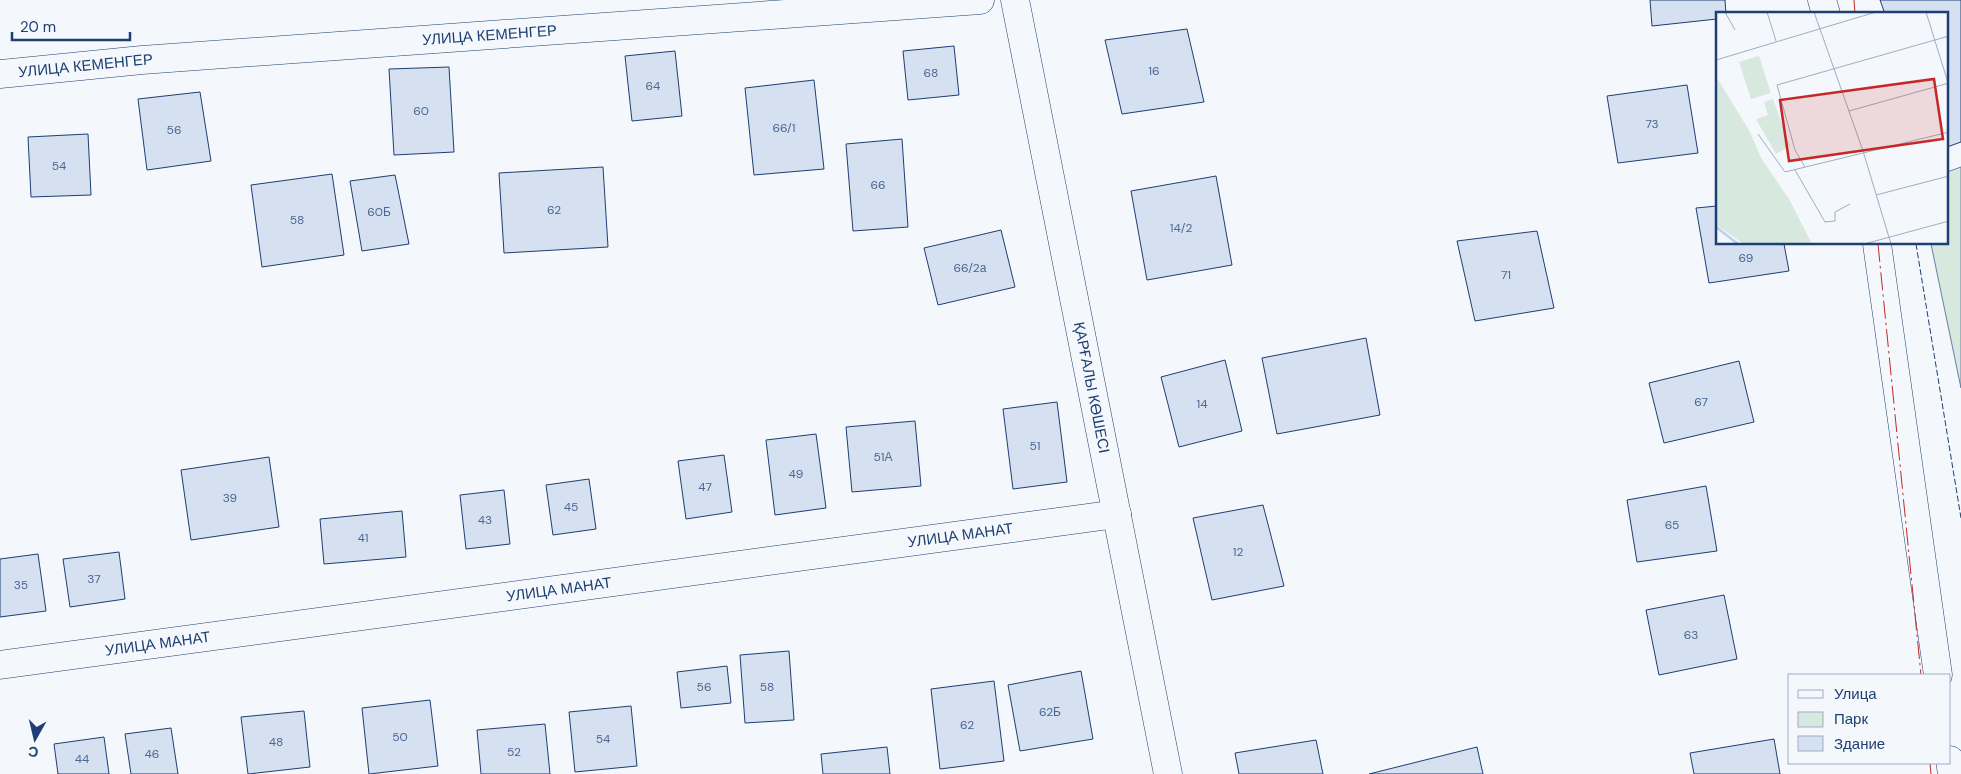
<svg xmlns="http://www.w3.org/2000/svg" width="1961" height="774" font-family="'DM Sans',sans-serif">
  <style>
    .green { fill: #d7e8df; stroke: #687fa3 }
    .building { fill: #d5e0f0; stroke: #1d3f73 }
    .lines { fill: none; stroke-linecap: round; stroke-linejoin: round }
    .minor-casing { stroke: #1d3f73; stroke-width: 29 }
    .minor { stroke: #f4f7fb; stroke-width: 28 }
    .fence { stroke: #1d3f73; stroke-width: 1; stroke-dasharray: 6 2.5; stroke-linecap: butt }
    .power { stroke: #c62828; stroke-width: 1; stroke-dasharray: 18 4 2.5 4; stroke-linecap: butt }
    .labels { text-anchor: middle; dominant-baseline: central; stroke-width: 4; stroke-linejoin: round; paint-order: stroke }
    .number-label { font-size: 12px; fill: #4b6792 }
    .street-label { font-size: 15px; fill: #1d3f73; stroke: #f4f7fb }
    .inset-river { fill: none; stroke: #bed0e5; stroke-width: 2.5 }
    .inset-road { fill: none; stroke: #9eadc5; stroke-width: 1 }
    .view { fill: #c62828; fill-opacity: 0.15; stroke: #c62828; stroke-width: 2.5 }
    .inset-edge { fill: none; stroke: #1d3f73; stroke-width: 2.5 }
  </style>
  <rect width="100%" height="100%" fill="#f4f7fb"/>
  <path class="green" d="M1961,167V388L1931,244H1947V172Z"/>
  <path class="building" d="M1650,0H1725L1726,14H1717V19L1652,26Z
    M1880,0H1961V142L1947,147V14H1885Z
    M1187,29L1204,102L1122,114L1105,40Z
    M954,46L959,95L908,100L903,51Z
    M675,51L682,116L632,121L625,56Z
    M449,67L454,152L394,155L389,69Z
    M814,80L824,169L754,175L745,88Z
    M1687,85L1698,153L1618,163L1607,96Z
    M200,92L211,161L147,170L138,99Z
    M88,134L91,195L31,197L28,137Z
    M902,139L908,227L853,231L846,144Z
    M603,167L608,247L504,253L499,173Z
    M332,174L344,255L262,267L251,185Z
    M395,175L409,244L362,251L350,181Z
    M1216,176L1232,265L1147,280L1131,191Z
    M1717,206V244H1784L1789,271L1709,283L1696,208Z
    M1001,230L1015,287L938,305L924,248Z
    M1537,231L1554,308L1475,321L1457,241Z
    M1366,338L1380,415L1277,434L1262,358Z
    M1225,360L1242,431L1179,447L1161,377Z
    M1739,361L1754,422L1664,443L1649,383Z
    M1057,402L1067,482L1013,489L1003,409Z
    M915,421L921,486L852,492L846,427Z
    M816,434L826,508L775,515L766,440Z
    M724,455L732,512L686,519L678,461Z
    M269,457L279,527L191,540L181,470Z
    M589,479L596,529L553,535L546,485Z
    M1706,486L1717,551L1637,562L1627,500Z
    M504,490L510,544L466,549L460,495Z
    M1263,505L1284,586L1212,600L1193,518Z
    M402,511L406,557L324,564L320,519Z
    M119,552L125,599L70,607L63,559Z
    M38,554L46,611L0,617V559Z
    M1724,595L1737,659L1659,675L1646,610Z
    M789,651L794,720L745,723L740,655Z
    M727,666L731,703L681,708L677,672Z
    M1081,671L1093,739L1020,751L1008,685Z
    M994,681L1004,761L940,769L931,689Z
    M430,700L438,766L369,774L362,708Z
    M631,706L637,766L575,772L569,712Z
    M304,711L310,767L248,774L241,717Z
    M545,724L550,774H481L477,730Z
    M171,728L178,774H131L125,734Z
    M104,737L109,774H58L54,744Z
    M1774,739L1780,774H1694L1690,753Z
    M1316,740L1323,774H1239L1235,753Z
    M887,747L890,774H823L821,754Z
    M1477,747L1483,774H1369Z"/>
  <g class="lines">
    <g class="minor-casing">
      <g id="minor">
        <path id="s1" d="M1015,0L1168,774"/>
        <path d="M1822,0L1826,14"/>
        <path id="s2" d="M0,74L142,60L980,0"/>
        <path d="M1877,244L1938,675"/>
        <path id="s3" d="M0,665L1117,514"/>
        <path d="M1950,760L1952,774"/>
      </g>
    </g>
    <use href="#minor" class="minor"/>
    <path class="fence" d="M1916,244L1961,518"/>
    <path class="power" d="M1854,0L1855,14
      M1878,244L1921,675
      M1930,763L1931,774"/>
  </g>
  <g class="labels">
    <g class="number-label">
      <text x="1154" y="71">16</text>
      <text x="931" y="73">68</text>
      <text x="653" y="86">64</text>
      <text x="421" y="111">60</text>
      <text x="1652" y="124">73</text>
      <text x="784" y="128">66/1</text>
      <text x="174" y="130">56</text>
      <text x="59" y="166">54</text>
      <text x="878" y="185">66</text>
      <text x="554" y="210">62</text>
      <text x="379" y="212">60Б</text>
      <text x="297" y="220">58</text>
      <text x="1181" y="228">14/2</text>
      <text x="1746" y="258">69</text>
      <text x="970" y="268">66/2а</text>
      <text x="1506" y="275">71</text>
      <text x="1701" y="402">67</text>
      <text x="1202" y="404">14</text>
      <text x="1035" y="446">51</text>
      <text x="883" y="457">51А</text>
      <text x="796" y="474">49</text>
      <text x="705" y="487">47</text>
      <text x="230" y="498">39</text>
      <text x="571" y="507">45</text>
      <text x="485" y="520">43</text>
      <text x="1672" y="525">65</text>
      <text x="363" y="538">41</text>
      <text x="1238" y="552">12</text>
      <text x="94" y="579">37</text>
      <text x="21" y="585">35</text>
      <text x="1691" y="635">63</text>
      <text x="704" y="687">56</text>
      <text x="767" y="687">58</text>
      <text x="1050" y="712">62Б</text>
      <text x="967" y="725">62</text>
      <text x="400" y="737">50</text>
      <text x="603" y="739">54</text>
      <text x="276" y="742">48</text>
      <text x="514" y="752">52</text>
      <text x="152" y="754">46</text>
      <text x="82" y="759">44</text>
    </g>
    <g class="street-label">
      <text stroke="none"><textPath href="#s2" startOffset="491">УЛИЦА КЕМЕНГЕР</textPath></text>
      <text stroke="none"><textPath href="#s2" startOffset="86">УЛИЦА КЕМЕНГЕР</textPath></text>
      <text stroke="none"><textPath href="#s1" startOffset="395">ҚАРҒАЛЫ КӨШЕСІ</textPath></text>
      <text stroke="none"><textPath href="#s3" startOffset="969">УЛИЦА МАНАТ</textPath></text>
      <text stroke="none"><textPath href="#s3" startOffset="564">УЛИЦА МАНАТ</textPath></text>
      <text stroke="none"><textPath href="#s3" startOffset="159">УЛИЦА МАНАТ</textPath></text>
    </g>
  </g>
  <g transform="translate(1716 12)">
    <rect width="232" height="232" fill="#f4f7fb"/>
    <path d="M43,44L55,81L35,87L23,50ZM0,64L34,120L45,146L73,187L96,232H28L0,213ZM57,87L74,134L60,142L40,107L52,103L48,90Z" fill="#d7e8df"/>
    <path class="inset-river" d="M0,215L22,232"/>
    <path class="inset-road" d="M9,0L19,18M51,0L60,29M98,0L147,139L175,232M210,0L233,74M0,48L160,0M133,99L233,71M42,122L69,160L233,120M89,155L79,138L61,73L233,24M79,158L109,210L119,209V200L134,192M160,183L233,164M148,232L233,209"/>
    <path class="view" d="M218,67L227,127L73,149L64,88Z"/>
    <rect width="232" height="232" class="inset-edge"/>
  </g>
  <rect x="1788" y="674" width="162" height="90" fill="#f4f7fb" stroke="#9eadc5"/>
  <rect x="1798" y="690" width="25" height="8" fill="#f4f7fb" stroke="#9eadc5"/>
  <text x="1834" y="699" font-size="15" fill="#1d3f73">Улица</text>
  <rect x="1798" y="712" width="25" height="15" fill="#d7e8df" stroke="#9eadc5"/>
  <text x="1834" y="724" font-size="15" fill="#1d3f73">Парк</text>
  <rect x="1798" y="736" width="25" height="15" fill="#d5e0f0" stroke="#9eadc5"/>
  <text x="1834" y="749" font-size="15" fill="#1d3f73">Здание</text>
  <g transform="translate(35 739) rotate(188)" stroke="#f4f7fb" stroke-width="4" paint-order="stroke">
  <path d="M0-4L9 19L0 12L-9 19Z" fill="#1d3f73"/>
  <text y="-8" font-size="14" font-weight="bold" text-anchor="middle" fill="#1d3f73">С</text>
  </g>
  <path d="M12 32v8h118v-8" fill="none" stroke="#1d3f73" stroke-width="2.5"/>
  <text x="20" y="32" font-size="15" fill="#1d3f73" stroke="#f4f7fb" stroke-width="4" paint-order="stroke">20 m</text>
</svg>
